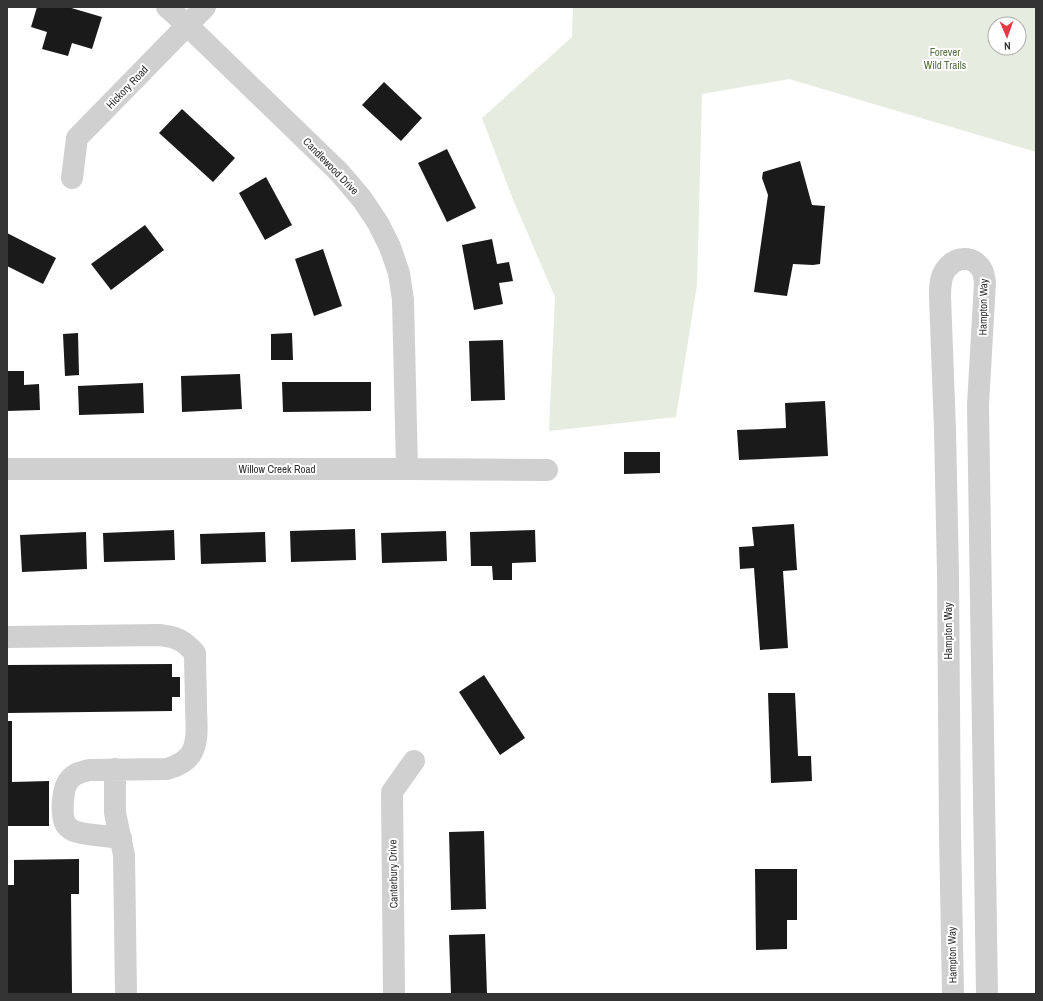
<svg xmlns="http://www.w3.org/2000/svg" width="1043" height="1001" font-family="'Archivo Narrow',sans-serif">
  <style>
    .green { fill: #e6ecdf; fill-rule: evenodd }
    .building { fill: #1a1a1a }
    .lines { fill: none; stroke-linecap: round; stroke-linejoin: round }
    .minor { stroke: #d0d0d0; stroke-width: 22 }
    .labels { text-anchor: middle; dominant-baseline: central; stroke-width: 4; stroke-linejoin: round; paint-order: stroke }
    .park-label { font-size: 11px; fill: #56703f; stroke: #fff }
    .street-label { font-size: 11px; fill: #333; stroke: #fff }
  </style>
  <rect width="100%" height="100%" fill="#fff"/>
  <path class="green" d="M573,7H1036V152L789,79L702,94L697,285L676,417L549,431L555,297L512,197L482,118L572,37ZM995,24H1019V48H995Z"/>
  <path class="building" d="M37,7H68L102,17L92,49L72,43L68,56L42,49L47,32L31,27Z
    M384,82L422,118L401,141L362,105Z
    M182,109L235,158L213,182L159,133Z
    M447,149L476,208L447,222L418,163Z
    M800,161L812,205L825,206L820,264L813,265L793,264L787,296L754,292L768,195L762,178L763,172Z
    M266,177L292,225L265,240L239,193Z
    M145,225L164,250L111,290L91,264Z
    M7,233L56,258L43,284L7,266Z
    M492,239L497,264L509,262L513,281L499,283L503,304L474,310L462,245Z
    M323,249L342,306L314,316L295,259Z
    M78,333L79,375L65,376L63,334Z
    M292,333L293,360H271V334Z
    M503,340L505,400L471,401L469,341Z
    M7,371H24V385L39,384L40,410L7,411Z
    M240,374L242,409L182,412L181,376Z
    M282,382H371V411L283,412Z
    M143,383L144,413L79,415L78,386Z
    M825,401L828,456L739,460L737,430L786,428L785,403Z
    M624,452H660V473L624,474Z
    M794,524L797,570L783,571L788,648L760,650L754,568L740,569L739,547L754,546L752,527Z
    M355,529L356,560L291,562L290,531Z
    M174,530L175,560L104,562L103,533Z
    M535,530L536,562L512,563V580H493L492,566H471L470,532Z
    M446,531L447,561L382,563L381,533Z
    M86,532L87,569L22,572L20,535Z
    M265,532L266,562L201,564L200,534Z
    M172,664V677H180V697H172V711L7,713V665Z
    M484,675L525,738L500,755L459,692Z
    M768,693H795L798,756H811L812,781L771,783Z
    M7,721H12V782L49,781V826H7Z
    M484,831L486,909L451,910L449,832Z
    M79,859V894H71L72,994H8L7,885H14V860Z
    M755,869H797V920H787V949L756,950Z
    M485,934L487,994H451L449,935Z"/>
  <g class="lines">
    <path class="minor" d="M167,7L187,25L339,172L362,199L378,223L390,247L399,273L403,300L407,469
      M72,178L77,138L205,7
      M7,469H407L547,470
      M7,637L159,635C177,637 183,640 195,653C195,671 196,689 196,706C196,721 199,739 192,752C187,762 177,766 167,769L89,770C82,772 75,773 70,779C62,787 61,813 65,823C66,826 69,828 72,830C80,835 110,836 121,838
      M115,769V813L124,855L126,994
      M394,994L392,792L414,761
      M953,994L950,834L948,574L945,430L940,296C940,287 940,277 946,269C956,256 974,255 982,270C984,273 984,279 985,282L978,405L987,994"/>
  </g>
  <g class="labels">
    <g class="park-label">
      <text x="945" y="52">Forever<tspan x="945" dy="13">Wild Trails</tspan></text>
    </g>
    <g class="street-label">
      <text transform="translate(127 87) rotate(-46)">Hickory Road</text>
      <text transform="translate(331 166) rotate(46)">Candlewood Drive</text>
      <text transform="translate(983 307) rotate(-89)">Hampton Way</text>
      <text x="277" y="469">Willow Creek Road</text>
      <text transform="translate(948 631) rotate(-90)">Hampton Way</text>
      <text transform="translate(393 874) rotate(-91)">Canterbury Drive</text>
      <text transform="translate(952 955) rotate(-91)">Hampton Way</text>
    </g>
  </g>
  <rect width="1043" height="1001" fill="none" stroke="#333333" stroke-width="16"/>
  <g transform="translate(1007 36) rotate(178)"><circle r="19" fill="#ffffff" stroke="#adadad"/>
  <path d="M0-3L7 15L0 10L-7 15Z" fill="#e63946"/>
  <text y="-6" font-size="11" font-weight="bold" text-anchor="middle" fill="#333333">N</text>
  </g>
</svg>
